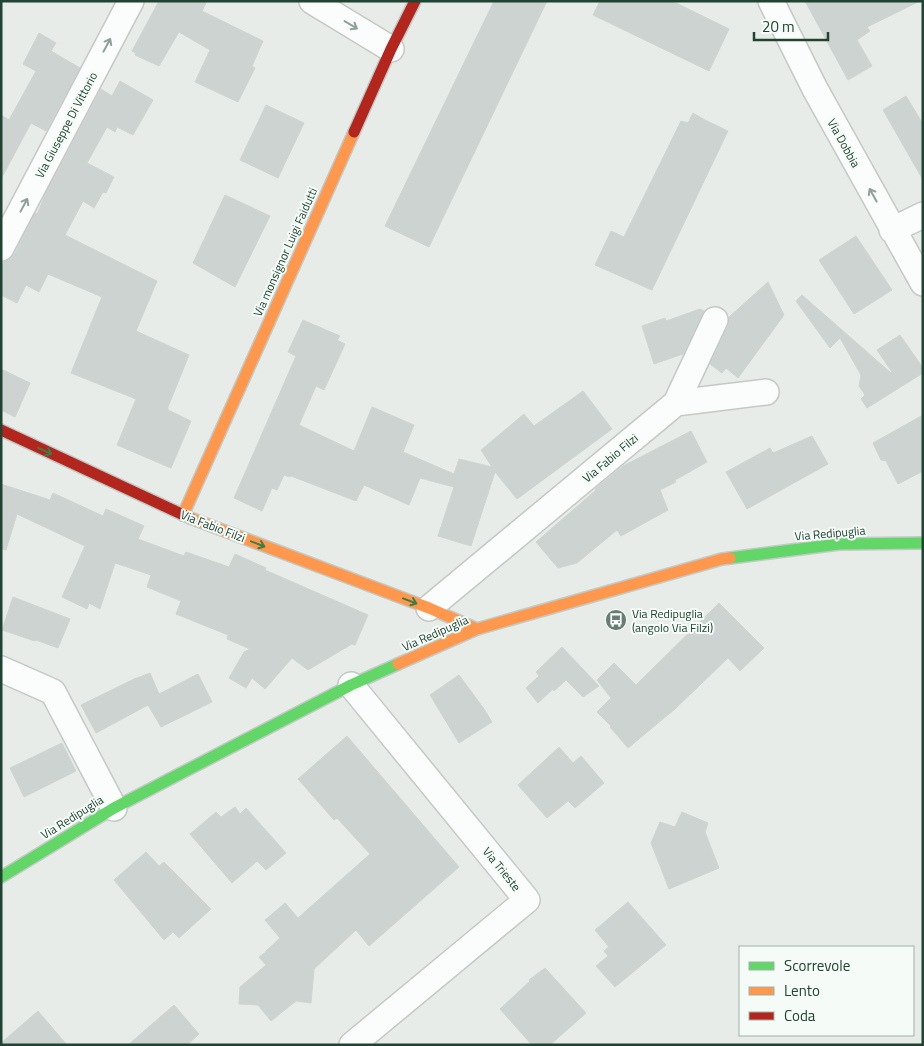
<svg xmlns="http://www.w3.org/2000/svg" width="924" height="1046" font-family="'Titillium Web',sans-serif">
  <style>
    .building { fill: #ccd3d0; stroke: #cfd5d1 }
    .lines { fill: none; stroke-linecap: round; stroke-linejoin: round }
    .street-casing { stroke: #c4c9c6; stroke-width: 28 }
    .fast-casing { stroke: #c2cac6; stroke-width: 14 }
    .slow-casing { stroke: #c2cac6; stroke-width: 14 }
    .jam-casing { stroke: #c2cac6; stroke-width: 14 }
    .street { stroke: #fbfcfc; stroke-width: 25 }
    .fast { stroke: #63d668; stroke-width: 11 }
    .slow { stroke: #ff974d; stroke-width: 11 }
    .jam { stroke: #b3261e; stroke-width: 11 }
    .oneway { stroke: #8ea098 }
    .oneway2 { stroke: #3b7e48 }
    .labels { text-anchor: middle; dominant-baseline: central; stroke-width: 4; stroke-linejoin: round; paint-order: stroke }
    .street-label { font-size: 12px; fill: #214333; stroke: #f5fbf7 }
    .poi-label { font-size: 12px; fill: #214333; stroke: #f5fbf7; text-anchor: start }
  </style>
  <rect width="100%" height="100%" fill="#e7ece9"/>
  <path class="building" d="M159,1H207L202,11L263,41L252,66L255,68L238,102L195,82L210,50L179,32L159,66L135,55L136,53L132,51Z
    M494,1H547L429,247L385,226Z
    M600,1H672L729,29L709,71L593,15Z
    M805,1H920L867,27L870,31L857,40L872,66L848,80Z
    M39,33L56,43L51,51L80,68L46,131L31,123L1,179V115L9,120L36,71L23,64Z
    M120,81L153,100L133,135L117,127L115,132L107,127L87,163L114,177L106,193L103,192L94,208L83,201L65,235L157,281L136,331L189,355L168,407V410L191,421L171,468L117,445L136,399L71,373L102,297L48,274L39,292L26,285L17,303L1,295V267L4,262L9,260L14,255L35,213L37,214L46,193L101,89L112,96Z
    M906,96L923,124V180L883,110Z
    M266,105L304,123L278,178L240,160Z
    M693,113L705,120L728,131L652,290L595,265L611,231L624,237L681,121L688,123Z
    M225,195L270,216L235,287L193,263Z
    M856,236L892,290L854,314L819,260Z
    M768,282L784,315L738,378L726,368L722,373L710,364L728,326L729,317Z
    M802,295L891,373L892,372L877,350L900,335L923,368V373L867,408L861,399L865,395L859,386L861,375L840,338L830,348L796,301Z
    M700,309L704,311L683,354L654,364L642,326L665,318L666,321Z
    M303,320L340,336L337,340L345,344L324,390L316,386L299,425L354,451L372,407L414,425L403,452L454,474L459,459L492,467L481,450L524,414L534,426L583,391L612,429L517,499L495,472L471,546L438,536L454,487L420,478L409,505L364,485L356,501L291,476L290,477L284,475L277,490L272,488L262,511L234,498L296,356L288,352Z
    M1,369L30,383L15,417L1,410Z
    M923,415V471L898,484L886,461L881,460L873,443Z
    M691,431L707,462L675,480L676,482L660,490L668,510L621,536L617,530L577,563L558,568L536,542L596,490L595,489L623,466Z
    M812,436L828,464L747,509L726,472L770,448L773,453Z
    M1,484L50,500L53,493L103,516L106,509L144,526L138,539L184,556L186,552L229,567L235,554L266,568L265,570L368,615L355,645L352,644L308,670L292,658L265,689L252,678L246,688L229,678L244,652L250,649L227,639L228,635L176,614L181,601L147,587L151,575L115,563L100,609L89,603L87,609L62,597L85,546L17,514L6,550L1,549Z
    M13,597L70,619L58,648L36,640L35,641L2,630Z
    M719,603L764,648L740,671L728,658L675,709L628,748L610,727L611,726L597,712L611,698L597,680L614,663L636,685Z
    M562,647L599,686L583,697L566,680L554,691L553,689L538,703L526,688L539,676L536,672Z
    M150,673L159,694L198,674L212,702L161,727L148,705L96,733L81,705L134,679Z
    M459,675L484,709L492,722L459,743L430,695Z
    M347,736L459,867L369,946L356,930L314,969L311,1003L296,1001L271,1021L258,1005L239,1004L240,987L266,965L259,957L266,952V951L280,938L265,920L285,903L298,918L370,854L337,818L334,820L298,779Z
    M62,743L76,771L24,797L10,768Z
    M559,747L573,763L581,756L604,783L575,808L568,801L547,818L518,785Z
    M235,807L240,814L246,808L286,853L266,870L257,861L232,883L190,834L216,812L221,817Z
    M682,812L708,823L705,832L719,868L669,889L651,843L660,822L675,827Z
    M146,852L159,866L164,862L211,909L179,938L173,932L164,940L114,880Z
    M628,902L666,945L615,987L596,966L608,956L604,951L609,947L595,930Z
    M545,968L586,1013L550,1045H532L500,1009L530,981L529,980Z
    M174,1005L199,1034L187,1045H128Z
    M38,1011L67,1045H1V1043Z"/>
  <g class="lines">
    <g class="street-casing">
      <path id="street" d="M312,1L391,49
        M771,1L815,89L923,283
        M892,230L923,215
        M1,248L131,1
        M676,403L766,392
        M429,608L676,403L715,320
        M1,669L53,692L114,808
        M351,685L527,900L352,1045"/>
    </g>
    <g class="fast-casing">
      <path id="fast" d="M730,558L839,544L923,543
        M1,877L114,808L351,685L398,664"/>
    </g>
    <g class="slow-casing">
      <path id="slow" d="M183,515L354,132
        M190,518L429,608L477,629
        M398,664L477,629L722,559L730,558"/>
    </g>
    <g class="jam-casing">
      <path id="jam" d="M354,132L391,49L415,1
        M1,430L190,518"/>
    </g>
    <use href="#street" class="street"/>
    <use href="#fast" class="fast"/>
    <use href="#slow" class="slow"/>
    <use href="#jam" class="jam"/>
  </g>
  <defs><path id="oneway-shaft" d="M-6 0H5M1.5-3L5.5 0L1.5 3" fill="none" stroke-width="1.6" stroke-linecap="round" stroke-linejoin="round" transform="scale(1.25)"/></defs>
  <g class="oneway">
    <use href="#oneway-shaft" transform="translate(351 25) rotate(31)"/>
    <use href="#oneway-shaft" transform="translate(107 45) rotate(-62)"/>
    <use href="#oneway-shaft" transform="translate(873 195) rotate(-119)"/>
    <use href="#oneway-shaft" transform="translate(24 205) rotate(-62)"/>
  </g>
  <g class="oneway2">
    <use href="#oneway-shaft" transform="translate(45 451) rotate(25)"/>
    <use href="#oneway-shaft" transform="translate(258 544) rotate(21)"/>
    <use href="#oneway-shaft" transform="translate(410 601) rotate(21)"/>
  </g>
  <defs>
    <g id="bus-disc" transform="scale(1.125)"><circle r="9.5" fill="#667e73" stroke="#f5fbf7"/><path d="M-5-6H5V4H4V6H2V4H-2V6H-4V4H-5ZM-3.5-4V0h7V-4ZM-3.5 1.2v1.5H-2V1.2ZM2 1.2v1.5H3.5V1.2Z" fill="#fff"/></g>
  </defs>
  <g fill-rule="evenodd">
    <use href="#bus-disc" x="616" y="620"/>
  </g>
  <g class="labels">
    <g class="street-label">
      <text transform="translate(66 125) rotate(-62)">Via Giuseppe Di Vittorio</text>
      <text transform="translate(844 143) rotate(61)">Via Dobbia</text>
      <text transform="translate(285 252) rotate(-66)">Via monsignor Luigi Faidutti</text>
      <text transform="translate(610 458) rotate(-40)">Via Fabio Filzi</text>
      <text transform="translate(213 526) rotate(21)">Via Fabio Filzi</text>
      <text transform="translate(830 533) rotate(-5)">Via Redipuglia</text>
      <text transform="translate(435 633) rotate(-24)">Via Redipuglia</text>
      <text transform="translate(72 817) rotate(-32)">Via Redipuglia</text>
      <text transform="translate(502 869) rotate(51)">Via Trieste</text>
    </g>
    <g class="poi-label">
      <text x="632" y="613">Via Redipuglia<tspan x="632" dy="14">(angolo Via Filzi)</tspan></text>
    </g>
  </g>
  <rect width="924" height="1046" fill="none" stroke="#214333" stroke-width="5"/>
  <rect x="739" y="946" width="175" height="90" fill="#f5fbf7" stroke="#a0b1a9"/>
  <rect x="749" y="962" width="25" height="8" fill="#63d668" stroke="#a0b1a9"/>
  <text x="784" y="971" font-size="15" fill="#214333">Scorrevole</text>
  <rect x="749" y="987" width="25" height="8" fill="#ff974d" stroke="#a0b1a9"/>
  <text x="784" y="996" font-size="15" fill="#214333">Lento</text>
  <rect x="749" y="1012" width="25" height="8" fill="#b3261e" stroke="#a0b1a9"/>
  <text x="784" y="1021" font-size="15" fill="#214333">Coda</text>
  <path d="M754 32v8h74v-8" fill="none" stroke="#214333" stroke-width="2.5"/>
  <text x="762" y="32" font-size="15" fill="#214333" stroke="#f5fbf7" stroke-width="4" paint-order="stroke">20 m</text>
</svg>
